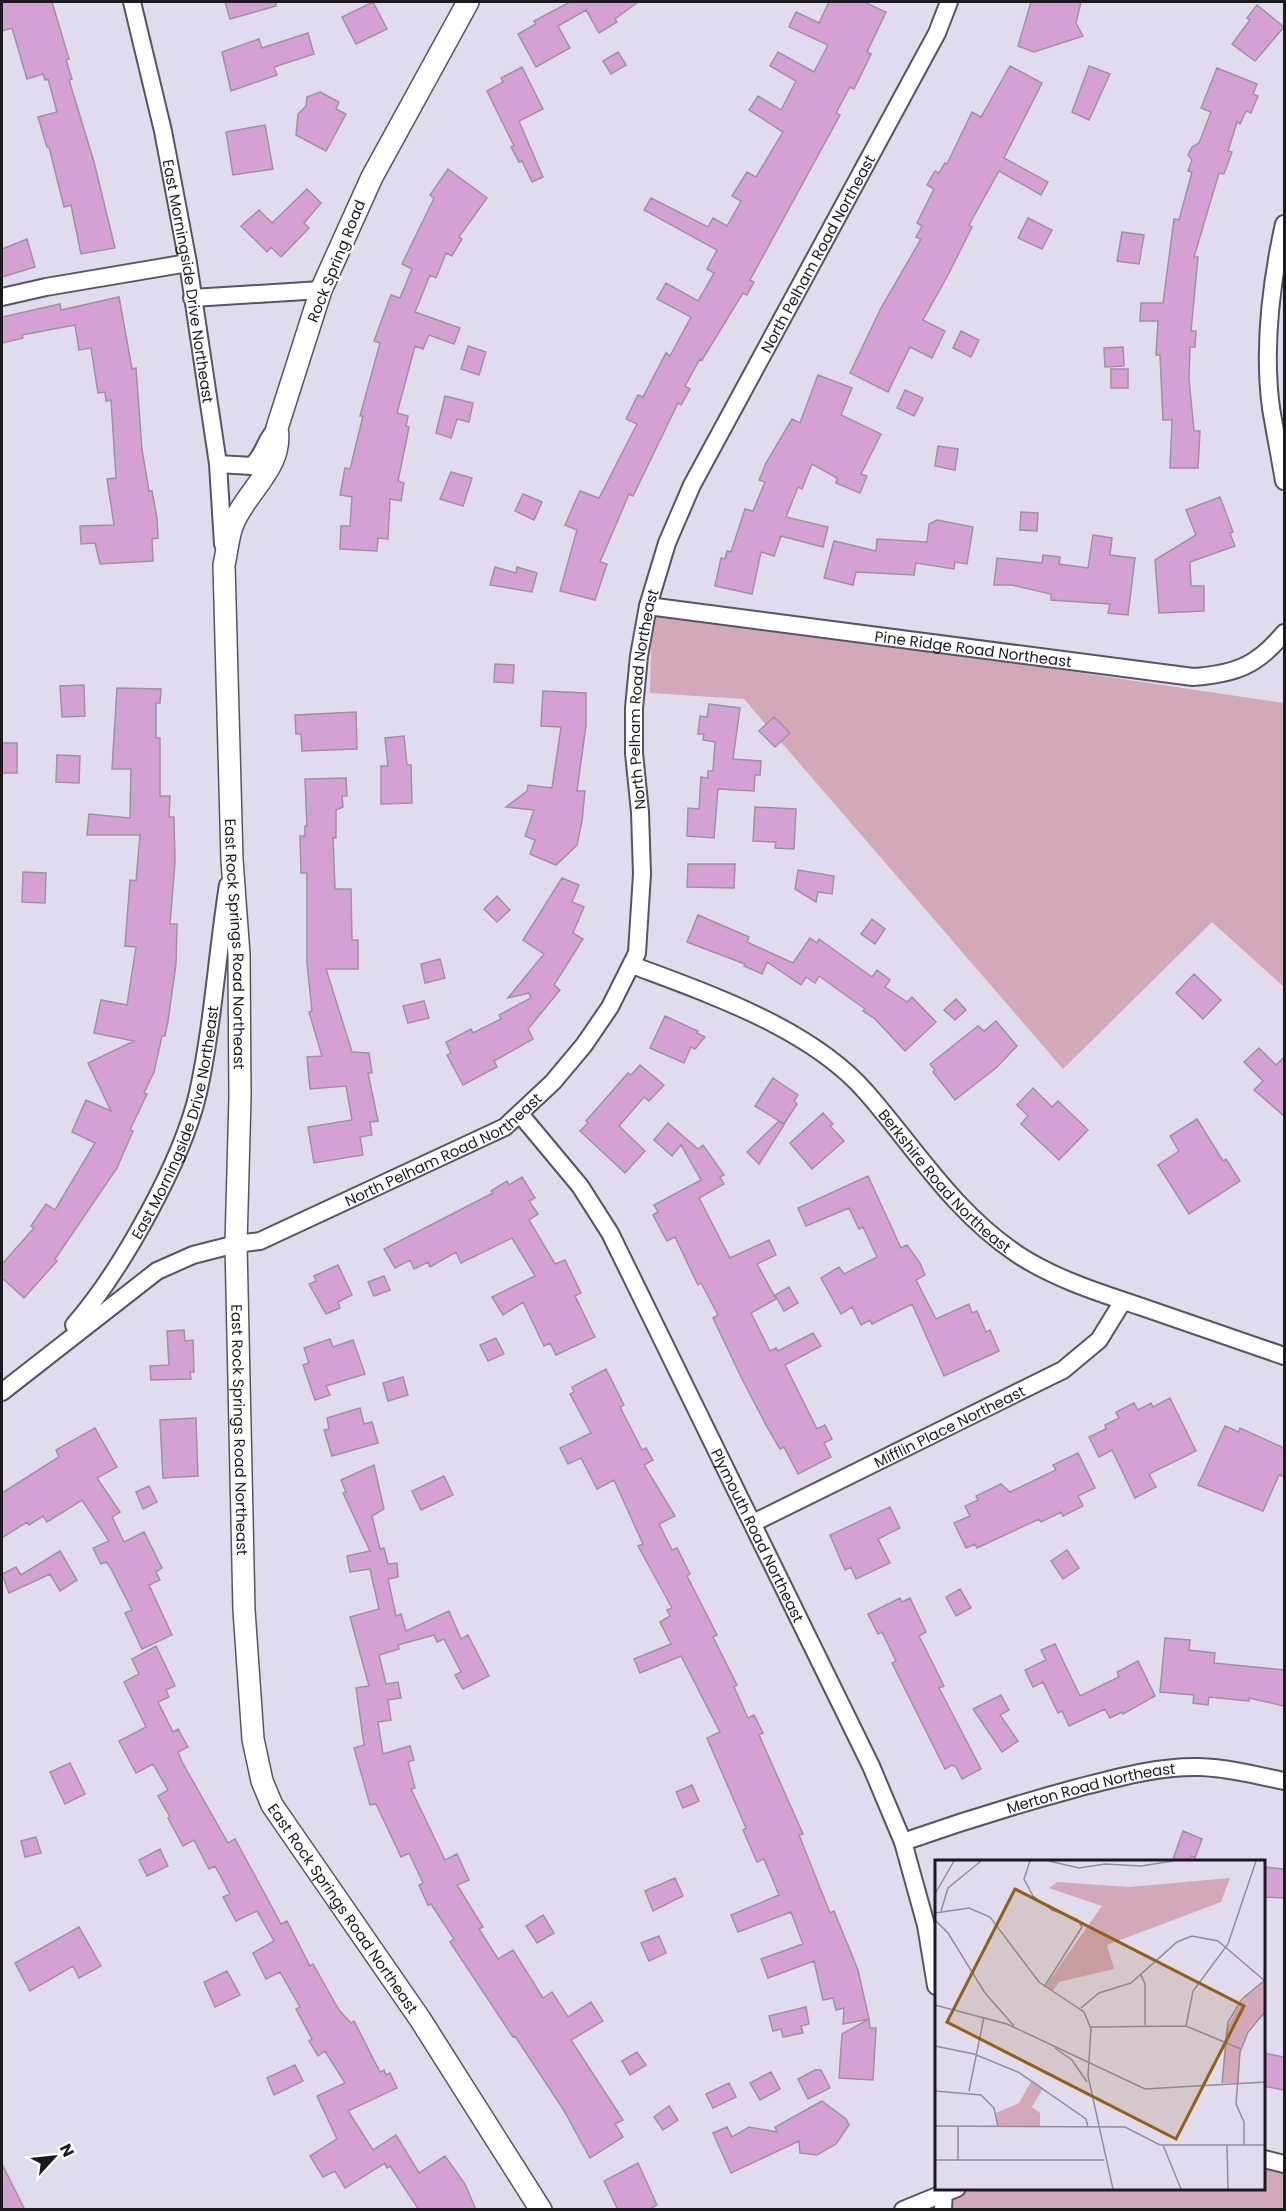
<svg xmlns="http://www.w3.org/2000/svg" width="1286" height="2211" font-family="Poppins,sans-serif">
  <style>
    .green { fill: #d3a8b9 }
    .building { fill: #d5a1d4; stroke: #a0919f; stroke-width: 1.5 }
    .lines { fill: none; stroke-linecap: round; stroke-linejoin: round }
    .minor-casing { stroke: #595464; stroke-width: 20 }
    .tertiary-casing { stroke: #595464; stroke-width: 24 }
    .minor { stroke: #fff; stroke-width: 16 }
    .tertiary { stroke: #fff; stroke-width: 21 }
    .labels { text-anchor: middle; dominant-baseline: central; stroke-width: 4.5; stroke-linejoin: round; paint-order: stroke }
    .street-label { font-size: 15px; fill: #1c1920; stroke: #fff }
    .inset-road { fill: none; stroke: #928d9c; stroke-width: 1.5 }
    .view { fill: #946114; fill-opacity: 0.15; stroke: #946114; stroke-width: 3 }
    .inset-edge { fill: none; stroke: #1c1920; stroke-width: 3 }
  </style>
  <rect width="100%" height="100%" fill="#e1dbee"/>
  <path class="green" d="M652,609L1284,703V987L1212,922L1063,1069L744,699L650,693Z
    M1264,2168L1284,2172V2209L927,2210L974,2189L1264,2188Z"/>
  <path class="building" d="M2,2H52L69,59L66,60L72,79L69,80L94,162L115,248L81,254L71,205L64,207L49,147H47L38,117L57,112L48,79L45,80L43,74L27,79L12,28L2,31Z
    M225,2H276V6L230,19Z
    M373,2L387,29L356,44L342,17Z
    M570,2H638L615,19L617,22L599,33L586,10L558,26L570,48L536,67L518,34L536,24L534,21Z
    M829,2H864L886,12L867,52L871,54L854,89L850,87L836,113L840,115L750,280L754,282L747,295L743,293L702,360L700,359L685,386L690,389L681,405L678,403L633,496L629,494L600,562L607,564L595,600L560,591L577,530L565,525L580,491L599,498L637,424L626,419L638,395L643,397L666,353L670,356L691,317L657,299L666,283L698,301L714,273L707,269L717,250L644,210L651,198L708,227L713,218L727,226L741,201L732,196L747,172L756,177L783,132L749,110L758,96L781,110L796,81L770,66L778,52L814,72L828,45L789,27L796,12L819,23Z
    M1031,2H1081L1076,23L1083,36L1034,52L1018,46Z
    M1257,5L1284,27L1255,61L1232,44L1250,20L1247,18Z
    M308,33L314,54L274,67L277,75L231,91L222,52L259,39L262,48Z
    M618,52L626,65L611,74L603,61Z
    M1010,66L1042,83L1004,158L1048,182L1041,195L999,171L969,225L972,227L948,275L923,320L945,331L932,358L910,347L888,392L850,373L881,308L921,239L916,237L922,226L917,223L934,189L927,185L935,171L939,173L945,163L947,164L972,112L981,117Z
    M1089,66L1110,74L1089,120L1072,112Z
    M522,67L543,109L519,121L543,177L532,182L522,161L519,162L511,147L514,146L487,91L503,82L501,78Z
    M1217,68L1257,84L1253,94L1258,96L1251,113L1246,111L1240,124L1237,122L1228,151L1232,152L1224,174L1219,173L1194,257H1198L1191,331H1196L1195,347H1190L1189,379L1194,431H1200L1198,468H1170L1172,420H1163L1160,355H1156L1158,321H1140L1141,303H1163L1174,219L1179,220L1192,172L1188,171L1192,160L1188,155L1192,147L1199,143L1211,112L1201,108Z
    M320,92L339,102L336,109L346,114L326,151L296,135L298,114L306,106L307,97Z
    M265,125L273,169L233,175L226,132Z
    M448,169L487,198L459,237L462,239L452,256L446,253L436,278L430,275L415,312L460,328L454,344L429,335L423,349L415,346L397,413L408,416L406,426L409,427L398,481L404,483L401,501L390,499L388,539L378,538L377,551L340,549L341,526H350L352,497L340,495L345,468L350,469L363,416H360L380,343L374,341L391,295L400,298L412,269L402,264L434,198L430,195Z
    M307,189L321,203L304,223L309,228L281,257L271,247L267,252L241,226L259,210L272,223Z
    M1028,218L1052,230L1042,249L1018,238Z
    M1122,232L1144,235L1139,264L1117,261Z
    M27,239L35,267L2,277V249Z
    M119,297L132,369L136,368L142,450L149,491H152L157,518L158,538L152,539L153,561L100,564L95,543L81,544L80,526L114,525L107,479L116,478L111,400L106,401L105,392L98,393L91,348L79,350L75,325L22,335L23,338L2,343V317L60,304L61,310Z
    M961,331L979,340L971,357L953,348Z
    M468,346L486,352L479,375L461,369Z
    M1123,347L1124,366L1105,367L1104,348Z
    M1111,369H1128V388H1111Z
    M818,375L852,388L841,415L881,434L861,474L867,476L860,493L836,483L837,478L812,464L802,489L798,487L786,517L828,527L823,547L781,536L774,556L761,552L752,594L715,586L721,558L725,559L727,551L731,552L745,509L753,511L765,482L759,480L766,463L792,419L800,423Z
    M905,390L923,398L914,416L897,408Z
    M445,396L473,403L469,422L457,419L451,438L436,433Z
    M938,446L958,449L955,470L935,466Z
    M451,472L472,478L463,506L440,499Z
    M523,494L542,502L534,520L515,511Z
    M1220,497L1233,532L1230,533L1235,546L1190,562L1191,586H1204V611L1159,613L1155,560L1196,535L1186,510Z
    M1021,512L1038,513L1037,531L1020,530Z
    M937,520L973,527L967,564L955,562L954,569L916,563L914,575L856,572L853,585L824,578L834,541L876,551L877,539L927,542L929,524Z
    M1093,535L1112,538L1110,555L1135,558L1128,615L1108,613L1110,604L1051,600V594L1012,585H994L997,558L1042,563L1043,555L1060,557L1059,564L1088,568Z
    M495,567L516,573L517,567L537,573L532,592L490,585Z
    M495,664L514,665L513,683L494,682Z
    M84,685L85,716L62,717L60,686Z
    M117,688L161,689L160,703H156V738H160V796H170L169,817H174L175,862L170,924H177L176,964L168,1021L165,1036H162L154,1072L144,1093L147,1094L130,1130L133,1131L117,1168L55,1259L57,1261L24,1298L2,1278V1264L34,1228L31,1226L46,1204L55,1210L95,1143L72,1132L86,1100L111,1111L88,1063L134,1041L94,1033L101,1000L127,1005L136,947L125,946L130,880L136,881L140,835H87L89,814L130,818L131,769H112Z
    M543,691L586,693V725L577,791H585L582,821L577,845L556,865L530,854L535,840L525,836L534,810L506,807L527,791L528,785L552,788L561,727L541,726Z
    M709,704L740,708L733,759L761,761L760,775H755L754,791L718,789L714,838L687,836L688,808L699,809L701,777L708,778V771H713L715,742L703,740L704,734H698L700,716L707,717Z
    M356,712L357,749L302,751L301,734H296L295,715Z
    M774,717L790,733L775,747L759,731Z
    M404,736L407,765H411L412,803L381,804V766H388L385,738Z
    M2,743H17V773H2Z
    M57,755L80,756L79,783L56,782Z
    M346,778L347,796H342L343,807L336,810V838H333L335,889H351L352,940H358V969H326L352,1052L369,1053L372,1073H368L378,1121L370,1122L372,1135L360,1137L363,1155L314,1163L308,1127L352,1120L346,1086L310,1089L307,1057L322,1056L309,1012L312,1011L307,963V873H301L300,836H305V826H307L305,779Z
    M755,807L796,809L794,849L775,848L776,842L753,841Z
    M688,864H735L734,888L687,887Z
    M798,870L834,876L832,894L818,892L816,902L795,889Z
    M23,872L46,873L45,903L22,902Z
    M562,878L579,885L572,902L584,907L573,933L583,939L554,985L560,990L528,1029L533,1039L494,1061L497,1067L463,1085L447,1055L451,1053L446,1042L471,1029L473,1033L501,1019L499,1015L531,998L529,993L508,998L544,954L523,940Z
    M497,896L510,910L497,922L484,909Z
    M698,915L749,937L747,942L793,963L810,938L817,943L819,939L872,977L877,970L890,980L885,987L907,1002L912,997L936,1022L905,1051L875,1019L863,1011L865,1009L819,976L815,983L806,977L801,985L767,962L762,974L744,966L745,964L687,942Z
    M872,919L885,929L875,944L861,934Z
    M440,959L445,978L425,983L421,964Z
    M1194,974L1221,1000L1203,1019L1176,993Z
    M956,999L966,1010L955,1020L944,1010Z
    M424,1001L429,1018L408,1023L403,1006Z
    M665,1016L698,1031L697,1033L705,1037L695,1049L691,1047L684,1063L650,1048Z
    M996,1021L1017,1046L997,1067L955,1100L933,1072L935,1070L930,1064L978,1026L984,1031Z
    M1259,1048L1276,1065L1284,1057V1116L1254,1090L1263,1081L1244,1062Z
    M640,1065L664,1085L649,1101L644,1097L619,1126L645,1151L625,1173L580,1131L588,1123L586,1121L628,1073L631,1075Z
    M773,1078L798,1095L794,1101L797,1104L784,1124L755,1106Z
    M1033,1088L1052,1107L1058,1101L1088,1130L1059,1160L1021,1124L1028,1116L1017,1105Z
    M823,1113L833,1124L830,1126L844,1141L812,1169L790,1143Z
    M1197,1119L1223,1161L1226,1159L1240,1181L1189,1214L1158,1165L1179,1151L1170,1136Z
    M779,1121L784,1125L759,1164L747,1152Z
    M668,1123L698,1149L703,1145L724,1175L720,1177L724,1184L699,1198L730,1258L769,1240L776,1255L757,1264L776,1299L751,1313L770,1351L776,1348L778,1351L813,1333L821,1346L785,1365L817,1429L825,1425L832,1439L824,1443L831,1457L798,1474L784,1447L780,1449L767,1427L742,1379L713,1318L718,1315L701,1283L698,1285L675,1237L667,1241L653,1215L658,1212L654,1205L701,1180L681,1145L672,1156L654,1140Z
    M868,1176L901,1248L907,1245L920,1263L925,1275L916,1280L936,1319L969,1304L972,1313L977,1311L986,1332L990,1330L999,1351L944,1376L912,1304L872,1324L870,1320L861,1325L852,1307L841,1314L821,1278L839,1267L844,1274L877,1257L863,1227L859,1229L849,1208L806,1226L798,1208Z
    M522,1177L535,1198L529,1201L538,1214L529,1220L555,1264L565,1260L581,1293L575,1296L595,1337L556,1355L550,1343L544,1346L523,1302L503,1315L492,1297L535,1276L512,1238L461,1263L456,1252L430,1267L428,1262L414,1269L410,1260L395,1268L384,1249L493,1193L491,1191L507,1181L509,1185Z
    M338,1265L352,1295L338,1302L340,1308L326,1314L309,1284L316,1281L314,1276Z
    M384,1276L390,1290L374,1296L368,1282Z
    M789,1287L798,1303L784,1311L775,1295Z
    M184,1330L185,1341L193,1340L194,1372H190L191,1379L151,1380L150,1366L169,1365L167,1331Z
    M496,1338L504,1354L488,1361L480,1345Z
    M330,1339L333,1347L353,1340L365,1374L326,1386L330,1395L315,1400L303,1365L309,1363L304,1348Z
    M606,1369L624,1405L620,1407L642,1450L646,1448L653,1460L644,1465L675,1516L659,1524L672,1550L677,1548L690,1574L687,1576L717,1635L713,1637L737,1685L734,1687L748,1718L754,1715L763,1733L759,1735L803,1834L799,1835L830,1913L834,1911L858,1970L869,2019L843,2024L844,2008L836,2010L833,1998L823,2000L814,1961L768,1978L761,1959L803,1944L791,1912L738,1932L731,1915L779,1895L764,1859L757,1862L743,1830L746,1828L707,1738L720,1732L681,1656L640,1673L634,1659L671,1644L660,1622L670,1616L667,1610L672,1608L638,1546L643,1544L614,1480L597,1489L581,1458L568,1464L560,1448L591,1433L570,1394L574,1392L572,1387Z
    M403,1377L408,1395L388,1401L383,1383Z
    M1170,1398L1196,1451L1149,1474L1156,1487L1135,1498L1112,1450L1099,1457L1089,1437L1106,1429L1105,1425L1119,1418L1116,1412L1134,1403L1138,1410L1151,1403L1153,1407Z
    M360,1408L364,1424L372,1422L378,1443L332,1456L324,1430L329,1429L327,1418Z
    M196,1418L198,1476L163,1478L160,1420Z
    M1225,1426L1239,1432L1240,1428L1284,1448V1477L1279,1475L1263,1511L1198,1485Z
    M95,1428L117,1467L97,1478L120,1512L112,1517L124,1542L144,1532L162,1568L156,1572L160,1580L149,1585L172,1635L142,1649L125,1613L132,1610L110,1567L106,1562L101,1564L93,1548L109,1541L82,1500L47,1522L43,1516L29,1525L27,1522L2,1538V1493L59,1457L56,1450Z
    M1078,1453L1095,1488L1078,1496L1083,1506L1063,1516L1061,1512L1041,1522L1039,1519L977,1548L975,1544L966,1548L954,1523L970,1516L965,1506L978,1500L976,1496L1001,1484L1010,1492L1056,1470L1053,1465Z
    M374,1465L384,1509L372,1516L380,1549L384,1548L388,1564L397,1563L398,1577L388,1579L396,1616L401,1614L406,1631L449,1611L461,1639L468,1635L489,1676L463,1689L455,1675L461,1672L444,1639L437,1642L434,1635L398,1645L399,1649L379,1655L386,1684L398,1682L401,1698L388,1700L391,1720L378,1722L383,1754L410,1746L414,1760L408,1762L415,1788L411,1789L445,1860L457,1854L469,1880L457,1885L483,1927L479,1929L498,1959L513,1950L543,1998L552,1992L568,2017L591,2002L603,2021L571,2040L623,2120L615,2124L623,2137L590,2158L563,2109L515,2036L513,2037L450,1942L454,1939L431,1904L428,1905L419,1885L423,1883L409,1853L401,1857L376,1804L370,1805L354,1748L364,1745L356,1688L369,1686L350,1617L379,1609L370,1569L350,1572L347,1556L370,1551L343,1493L346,1492L341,1480Z
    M444,1476L453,1495L421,1510L412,1491Z
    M149,1486L157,1502L143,1509L136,1492Z
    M890,1507L900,1528L878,1539L890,1563L856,1579L851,1567L845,1570L830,1535Z
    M1067,1550L1079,1568L1063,1579L1051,1561Z
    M60,1551L77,1580L60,1591L50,1574L9,1593L2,1574L16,1567L21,1575Z
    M960,1589L971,1608L956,1616L946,1597Z
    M900,1598L902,1602L910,1598L926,1632L919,1636L944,1686L939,1688L981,1769L962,1779L956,1767L952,1765L945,1769L892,1663L896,1661L882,1632L878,1634L868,1614Z
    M1165,1638L1190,1640L1189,1650L1215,1653L1214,1663L1284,1670V1706L1249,1698V1701L1209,1697L1208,1705L1193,1703L1194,1695L1160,1692Z
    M1055,1644L1080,1696L1119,1677L1117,1672L1138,1661L1155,1696L1123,1714L1122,1712L1110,1718L1105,1709L1069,1726L1062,1711L1058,1713L1043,1682L1033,1687L1025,1670L1046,1660L1041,1650Z
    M156,1646L175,1686L166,1690L169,1697L158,1702L173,1732L178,1729L188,1747L178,1752L182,1762L228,1843L235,1839L281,1924L287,1921L310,1966L313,1964L339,2010L351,2023L354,2021L380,2072L384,2070L386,2075L390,2073L397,2088L348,2111L373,2150L396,2135L419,2173L445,2156L465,2184L476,2210H419L390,2166L387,2168L385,2163L345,2188L335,2171L323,2177L310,2156L337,2139L317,2096L345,2083L325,2051L318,2056L309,2041L312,2039L296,2009L300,2007L280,1972L266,1979L253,1953L274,1941L257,1911L236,1921L223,1897L230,1894L215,1866L209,1869L194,1840L183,1846L168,1818L170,1817L158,1796L168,1790L153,1764L136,1773L119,1741L146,1727L124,1682L139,1674L132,1659Z
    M1001,1695L1009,1710L1000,1715L1018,1741L1002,1752L973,1709Z
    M70,1763L85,1794L65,1804L50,1772Z
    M692,1785L699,1801L683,1808L676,1792Z
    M1183,1831L1202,1839L1195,1858L1191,1856L1189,1862H1172Z
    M36,1837L41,1853L25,1857L21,1841Z
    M160,1849L168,1866L147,1876L139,1860Z
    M1263,1867L1284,1869V1898L1263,1897Z
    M675,1878L683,1896L653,1911L645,1891Z
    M543,1915L554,1933L537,1943L526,1926Z
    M79,1927L101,1966L79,1978L73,1966L30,1991L15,1963Z
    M659,1936L666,1953L649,1961L641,1943Z
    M227,1971L240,1995L215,2007L204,1982Z
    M806,2007L809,2024L801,2026L803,2033L783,2037L781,2029L773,2031L769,2016Z
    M869,2019L870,2028H876L873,2080L839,2078L842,2034Z
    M637,2052L646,2065L630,2075L622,2061Z
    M1263,2053L1284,2057V2090L1263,2086Z
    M295,2065L303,2081L274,2095L267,2078Z
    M815,2070H821L830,2088L808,2099L798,2079Z
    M771,2072L780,2089L760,2100L750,2083Z
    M729,2083L736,2097L713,2108L706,2094Z
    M822,2101L846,2119L849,2125L836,2144L817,2155L800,2153L799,2141L731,2173L713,2133L727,2127L732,2137L749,2127L777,2132L775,2127Z
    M669,2106L678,2120L663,2130L654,2117Z
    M638,2163L657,2205L648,2210H618L604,2181Z
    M2,2164L25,2210H2Z"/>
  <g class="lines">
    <g class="minor-casing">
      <g id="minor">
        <path id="s1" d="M132,2L163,131L188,263L218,464L223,544"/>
        <path d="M1284,224C1271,283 1263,348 1271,408C1275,432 1280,457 1284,481"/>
        <path d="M2,297L46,287L188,263"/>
        <path d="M192,298L321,290"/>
        <path d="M218,464L252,466C266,452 264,441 277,428"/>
        <path id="s2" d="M648,606L1193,677C1235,674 1257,666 1284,633"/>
        <path id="s3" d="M632,965C709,994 810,1028 866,1092C916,1149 952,1210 1017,1254C1055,1279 1100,1293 1142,1307C1190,1324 1237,1340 1284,1356"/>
        <path id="s4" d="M520,1114L580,1186L610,1233L871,1766L903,1842L926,1925L936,1986"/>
        <path id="s5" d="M74,1325C121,1271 182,1162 198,1093C213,1025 217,954 228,885"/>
        <path id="s6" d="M2,1392L157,1271L193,1255L236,1244L260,1241L505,1127L553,1082L584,1045L610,1007L637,953L642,874L640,812L634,753V708L639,656L648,606L667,543L692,485L937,33L949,2"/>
        <path id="s7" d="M753,1523L1063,1370L1099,1340L1123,1301"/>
        <path id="s8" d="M903,1842C960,1822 1018,1804 1077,1788C1116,1778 1158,1766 1199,1767C1228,1768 1256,1775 1284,1781"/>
        <path d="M1264,2159L1284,2164"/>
        <path d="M903,2210L957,2188"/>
        <path d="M943,2210L944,2188"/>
      </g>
    </g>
    <g class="tertiary-casing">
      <g id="tertiary">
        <path id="s9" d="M468,2L372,177L321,290L277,428C284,467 246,491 233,524C228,536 227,552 224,565L232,860L239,955L240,1097L236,1244L244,1610L253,1739L262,1781L272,1805L420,2019L541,2210"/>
      </g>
    </g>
    <use href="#minor" class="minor"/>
    <use href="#tertiary" class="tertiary"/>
  </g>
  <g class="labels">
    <g class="street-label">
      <text stroke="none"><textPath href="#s6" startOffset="1536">North Pelham Road Northeast</textPath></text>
      <text transform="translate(336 261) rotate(-68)">Rock Spring Road</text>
      <text stroke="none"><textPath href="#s1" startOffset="285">East Morningside Drive Northeast</textPath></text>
      <text stroke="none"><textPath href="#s2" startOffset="328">Pine Ridge Road Northeast</textPath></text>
      <text stroke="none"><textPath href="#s6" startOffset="1050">North Pelham Road Northeast</textPath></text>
      <text stroke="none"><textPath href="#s9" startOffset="998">East Rock Springs Road Northeast</textPath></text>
      <text stroke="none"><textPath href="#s5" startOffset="230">East Morningside Drive Northeast</textPath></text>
      <text stroke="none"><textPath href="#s6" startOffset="510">North Pelham Road Northeast</textPath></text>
      <text stroke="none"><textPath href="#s3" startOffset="388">Berkshire Road Northeast</textPath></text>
      <text stroke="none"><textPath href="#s7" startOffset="219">Mifflin Place Northeast</textPath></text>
      <text stroke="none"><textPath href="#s9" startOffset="1484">East Rock Springs Road Northeast</textPath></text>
      <text stroke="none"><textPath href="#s4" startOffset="486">Plymouth Road Northeast</textPath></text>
      <text stroke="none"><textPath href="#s8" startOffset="196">Merton Road Northeast</textPath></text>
      <text stroke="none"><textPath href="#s9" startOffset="1988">East Rock Springs Road Northeast</textPath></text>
    </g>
  </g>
  <g transform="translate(935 1860)">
    <rect width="330" height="330" fill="#e1dbee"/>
    <path d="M295,18L286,42L172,85L179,109L124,122L118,131L110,127L167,46L114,28L122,22L194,27ZM330,120V152L313,170L305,190L304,223H287L291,169L310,136ZM97,220L108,228L97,247L105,253V267H63L61,253L84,243Z" fill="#d3a8b9"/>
    <path class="inset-road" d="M95,1L89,19L98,36L117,50L142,59L147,67L109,127M114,1L144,8L170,4L206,6L238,1M0,34L19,1M6,51L13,28L46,1M0,53L34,48L55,57L104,122L149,152L156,169L153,216L178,329M0,60L13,73L50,133L79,166M206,115L210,124V165M0,145L72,164L210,229L330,222M146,148L164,133L196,123L242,82L257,76L283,81L330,121M251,166L258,131L293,84L321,1M155,167L251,166L306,189M0,186L39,194L83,212L151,259L153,267M120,188L137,200L152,222M287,223L293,162L307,139L330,120M0,231L46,235L59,248L63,267M34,231L49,157M0,266L190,267L225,285H330M23,266V301M228,285L246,329M292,285L293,329M309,285V262L301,244L305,192L313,172L330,152M0,300H169"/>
    <path class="view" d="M80,29L309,146L241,279L12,162Z"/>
    <rect width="330" height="330" class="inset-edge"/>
  </g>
  <rect width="1286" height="2211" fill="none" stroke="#1c1920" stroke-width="6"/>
  <g transform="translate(54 2157) rotate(63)" stroke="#ffffff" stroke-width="4.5" paint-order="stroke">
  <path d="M0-4.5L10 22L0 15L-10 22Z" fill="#1c1920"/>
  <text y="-9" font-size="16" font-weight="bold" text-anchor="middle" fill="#1c1920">N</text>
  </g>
</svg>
